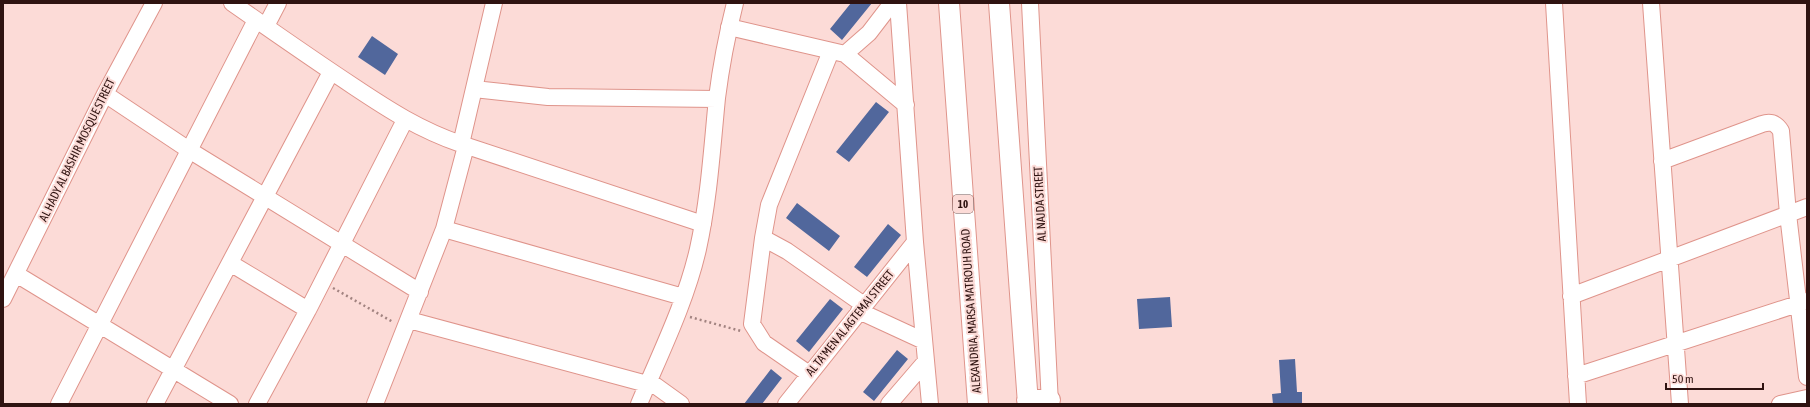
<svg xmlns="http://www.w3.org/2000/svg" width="1810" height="407" font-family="'Asap Condensed',sans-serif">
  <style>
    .building { fill: #51679c }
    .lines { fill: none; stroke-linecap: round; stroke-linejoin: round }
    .minor-casing { stroke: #df948b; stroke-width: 18 }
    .major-casing { stroke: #df948b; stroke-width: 22 }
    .path { stroke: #a28380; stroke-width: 2.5; stroke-dasharray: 2 3; stroke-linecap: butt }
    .minor { stroke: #fff; stroke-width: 16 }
    .major { stroke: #fff; stroke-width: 20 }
    .labels { text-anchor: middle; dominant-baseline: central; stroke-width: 4; stroke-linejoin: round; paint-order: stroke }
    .shield { fill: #fcdbd7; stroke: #6c4f4c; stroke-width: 1 }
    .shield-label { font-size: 11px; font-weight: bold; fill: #2f1311 }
    .street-label { font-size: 12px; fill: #2f1311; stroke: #fcdbd7 }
  </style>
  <rect width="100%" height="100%" fill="#fcdbd7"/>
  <path class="building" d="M851,3H872L842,40L830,29Z
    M372,36L398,54L385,75L358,57Z
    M876,102L889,112L849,162L836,152Z
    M797,203L840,236L829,251L786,218Z
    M888,224L901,235L867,277L854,267Z
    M1170,297L1172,327L1139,329L1137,299Z
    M830,299L843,309L809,352L796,341Z
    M897,350L908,359L874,401L863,392Z
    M1295,359L1297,392H1302V404H1273L1272,394L1281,393L1279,360Z
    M771,369L782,378L762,404H744Z"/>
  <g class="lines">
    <g class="minor-casing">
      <path id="minor" d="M232,3C272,31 312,59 353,86C389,110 420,130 461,144L703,224
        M898,3L915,242L930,404
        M1030,3L1050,404
        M1554,3L1578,404
        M1651,3L1680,404
        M266,26L278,3
        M729,27L845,54L906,105
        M845,54L869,33L892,3
        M474,89L548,97L717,99
        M105,94L189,150L420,292
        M461,144L494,3
        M1662,161L1762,124C1771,121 1776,123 1781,131L1788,214L1807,377
        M444,229L683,297
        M763,238L787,251L864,305
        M230,263L308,310
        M16,274L230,404
        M1571,296L1807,207
        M3,299L105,94L154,3
        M859,311L924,341
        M409,320L647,384
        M809,374L764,343L752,324L763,238L769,205L831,51
        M1576,376L1807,301
        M649,381L681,404
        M59,404L256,20
        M155,404L331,72
        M257,404L308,310L405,120
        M375,404L444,229L466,146
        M639,404C660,354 686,302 698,249C709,199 712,149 717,98C721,66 727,35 735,3
        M786,404L915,242
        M889,404L926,361
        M1780,404L1807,398"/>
    </g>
    <g class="major-casing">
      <path id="major" d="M949,3L978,404
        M999,3L1028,404
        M1027,400H1050"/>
    </g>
    <path class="path" d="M333,288L393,322
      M690,317L741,331"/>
    <use href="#minor" class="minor"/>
    <use href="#major" class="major"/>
  </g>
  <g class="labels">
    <rect class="shield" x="953" y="195" width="20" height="18" rx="3"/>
    <g class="shield-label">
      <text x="963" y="204">10</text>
    </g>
    <g class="street-label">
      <text transform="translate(77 150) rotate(-64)">AL HADY AL BASHIR MOSQUE STREET</text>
      <text transform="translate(1040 204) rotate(-93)">AL NAJDA STREET</text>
      <text transform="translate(971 311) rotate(-94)">ALEXANDRIA, MARSA MATROUH ROAD</text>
      <text transform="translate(850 323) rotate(-51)">AL TA'MEN AL AGTEMAI STREET</text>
    </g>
  </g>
  <rect width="1810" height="407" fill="none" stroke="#2f1311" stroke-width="8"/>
  <path d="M1666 383v6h97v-6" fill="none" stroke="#2f1311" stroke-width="2"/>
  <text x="1672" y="383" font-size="12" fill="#2f1311" stroke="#fcdbd7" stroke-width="3" paint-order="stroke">50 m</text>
</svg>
